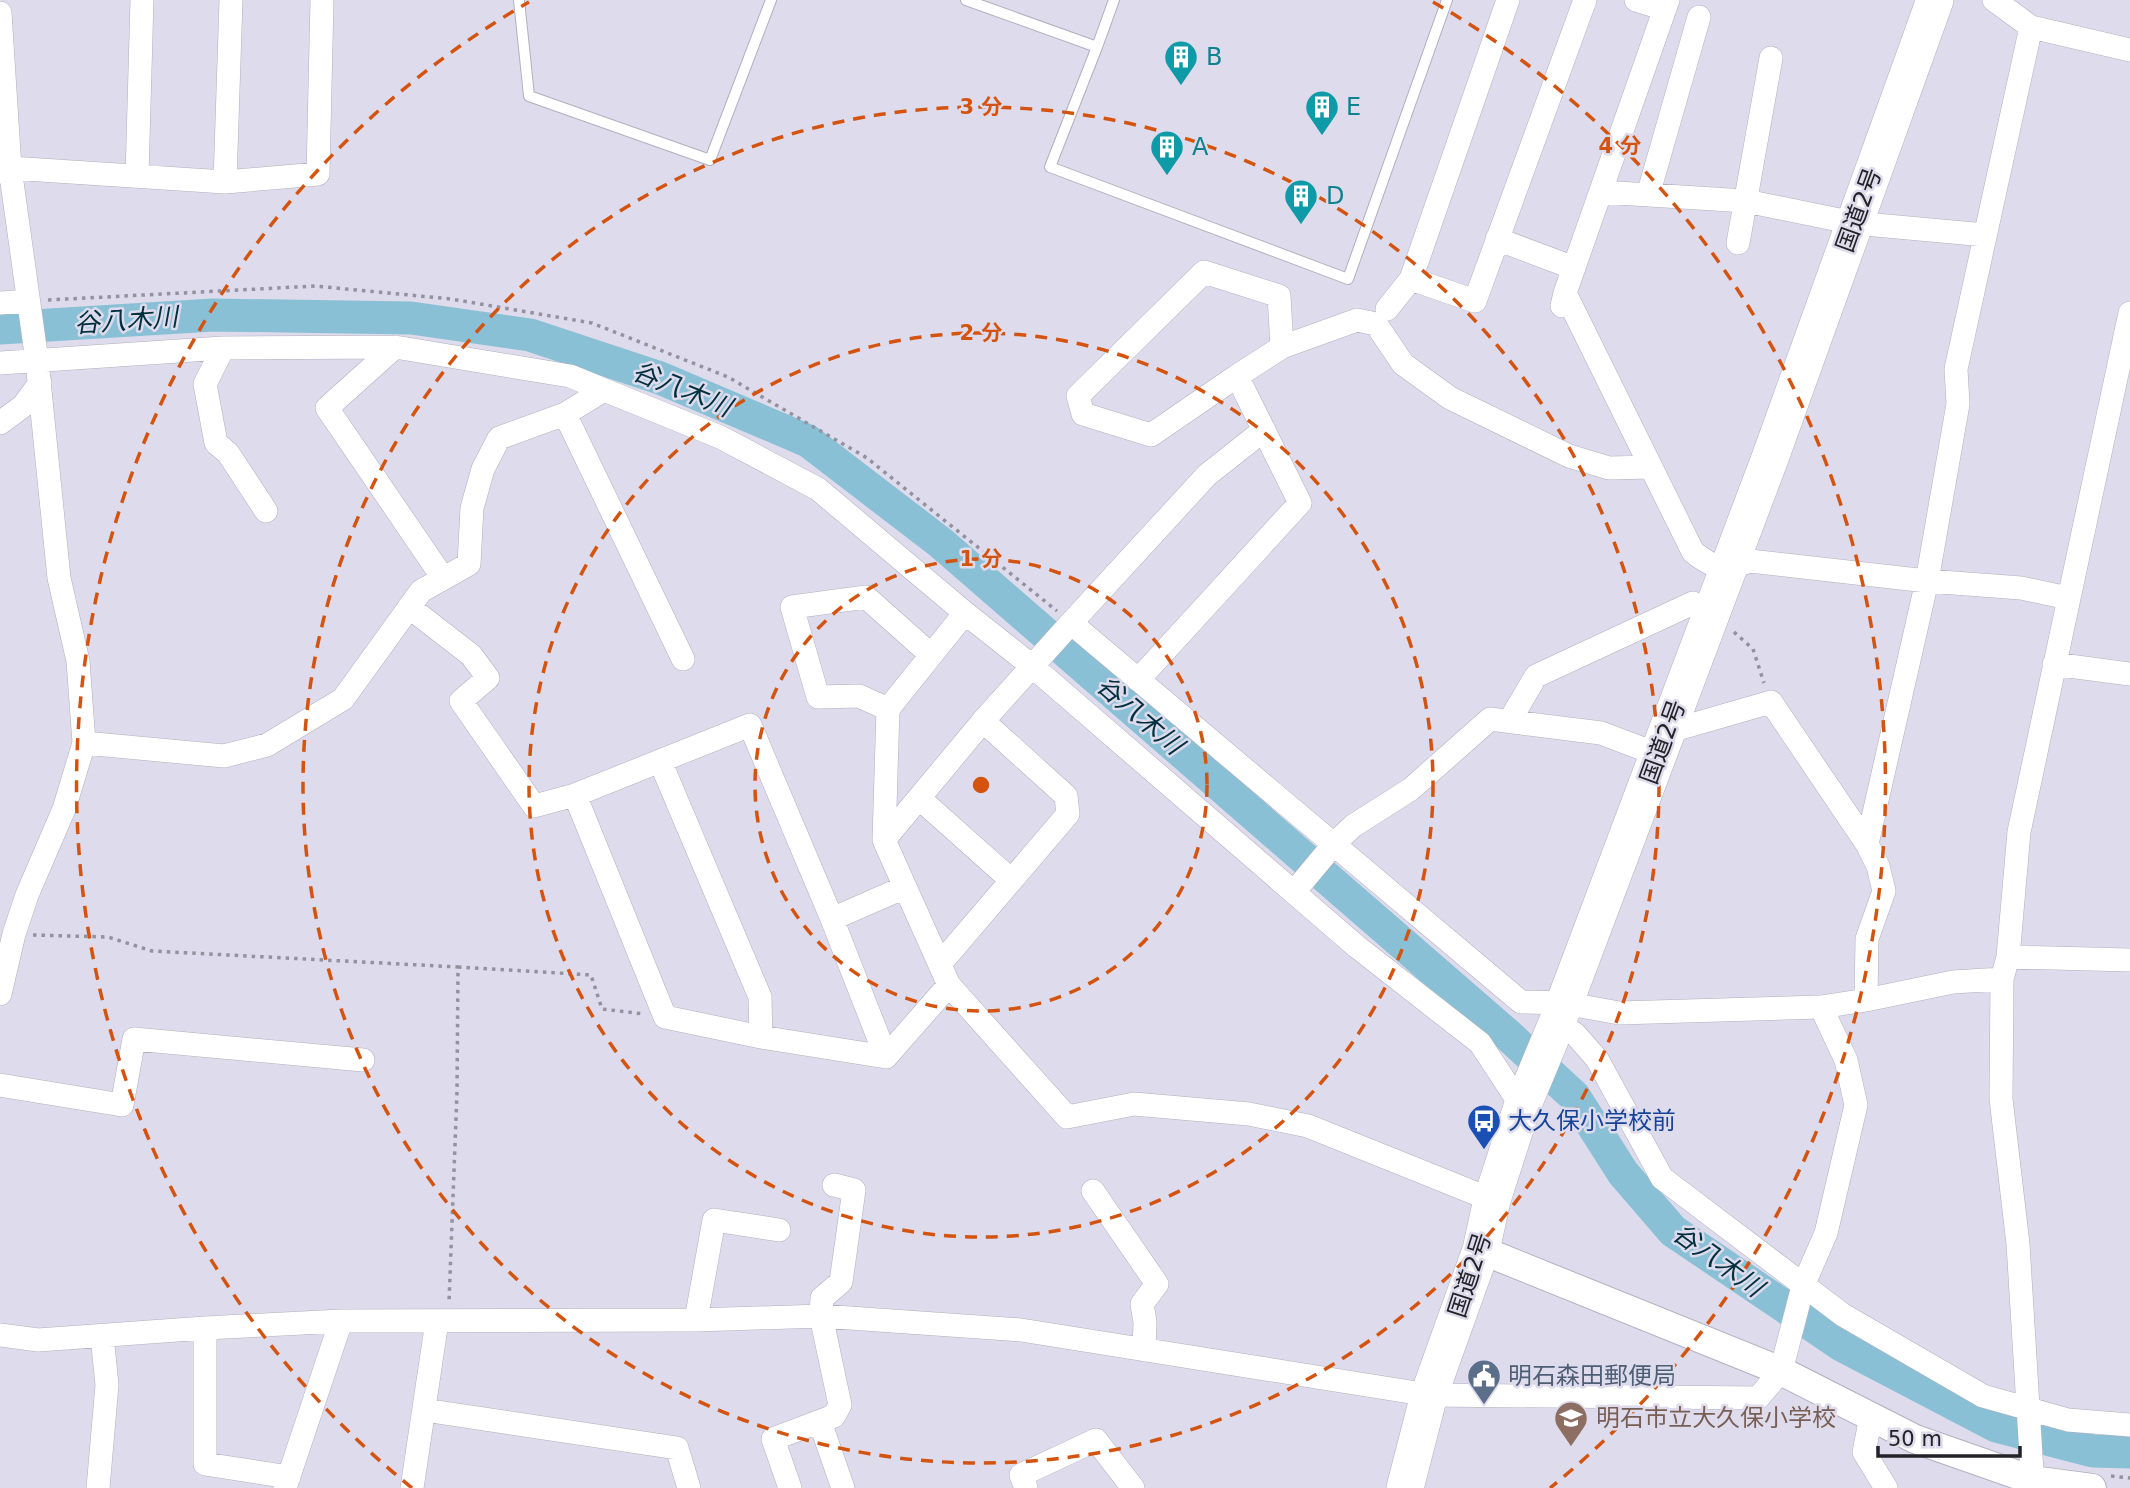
<svg xmlns="http://www.w3.org/2000/svg" width="2130" height="1488" font-family="'DejaVu Sans','Noto Sans JP',sans-serif">
  <style>
    .lines { fill: none; stroke-linecap: round; stroke-linejoin: round }
    .river { stroke: #8ac0d5; stroke-width: 33 }
    .service-casing { stroke: #b1afbf; stroke-width: 12 }
    .minor-casing { stroke: #b1afbf; stroke-width: 24 }
    .tertiary-casing { stroke: #b1afbf; stroke-width: 30 }
    .trunk-casing { stroke: #b1afbf; stroke-width: 38 }
    .path { stroke: #93929e; stroke-width: 3.5; stroke-dasharray: 3.5 5; stroke-linecap: butt }
    .service { stroke: #fff; stroke-width: 10 }
    .minor { stroke: #fff; stroke-width: 23 }
    .tertiary { stroke: #fff; stroke-width: 28 }
    .trunk { stroke: #fff; stroke-width: 37 }
    .ring { fill: none; stroke: #d4540f; stroke-width: 3.5; stroke-dasharray: 12 9 }
    .labels { text-anchor: middle; dominant-baseline: central; stroke-width: 5; stroke-linejoin: round; paint-order: stroke }
    .culture-label { font-size: 24px; fill: #0d838f; stroke: #dedcec; text-anchor: start }
    .street-label { font-size: 24px; fill: #222227; stroke: #dedcec }
    .transit-label { font-size: 24px; fill: #164399; stroke: #dedcec; text-anchor: start }
    .service-label { font-size: 24px; fill: #4e5e75; stroke: #dedcec; text-anchor: start }
    .education-label { font-size: 24px; fill: #785e54; stroke: #dedcec; text-anchor: start }
    .water-label { font-size: 26px; font-style: italic; fill: #00303f; stroke: #dedcec }
    .centre { fill: #d4540f; stroke: #dedcec; stroke-width: 3.5 }
    .ring-label { font-size: 21px; text-anchor: middle; font-weight: bold; fill: #d4540f; stroke: #dedcec; stroke-width: 5; stroke-linejoin: round; paint-order: stroke }
  </style>
  <rect width="100%" height="100%" fill="#dedcec"/>
  <g class="lines">
    <path class="river" d="M0,328L213,315L411,318L530,335L660,378L808,441L941,543L1509,1036L1574,1096L1623,1173L1673,1231L1843,1346L1996,1426L2093,1451L2130,1452"/>
    <g class="service-casing">
      <path id="service" d="M519,0L529,96L710,160L771,0
        M966,0L1097,47L1114,0
        M1097,47L1050,167L1348,279L1447,0"/>
    </g>
    <g class="minor-casing">
      <path id="minor" d="M1636,0L1665,9
        M1994,0L2031,27L2130,50
        M0,13L10,168L37,361L59,578L78,661L84,743L64,809L27,895L14,934L0,994
        M0,172L10,168L225,182L318,174L322,0
        M137,176L142,0
        M225,182L231,0
        M1601,192L1746,201L1854,223L1985,235
        M1648,195L1699,17
        M1497,239L1574,268
        M1738,243L1771,58
        M1411,279L1475,301L1585,0
        M1565,293L1693,552C1716,570 1723,570 1750,561L1927,581L2021,588L2068,598
        M0,303L28,301
        M1562,306L1565,293L1668,0
        M1387,309L1411,279L1508,0
        M395,347L327,408L443,578
        M223,348L205,384L216,443L228,453L266,511
        M0,363L223,348L395,347L570,376L720,437L818,489L965,613L1032,666L1356,946L1480,1043L1522,1107
        M1237,376L1151,435L1083,414L1078,396L1204,272L1279,296L1282,347
        M565,414L683,659
        M0,423L23,406L40,383
        M409,607L471,655L488,678L461,701L534,806L575,795L665,1017L761,1037L886,1057L949,985
        M965,613L888,709L884,840L949,985L1067,1117L1134,1104L1249,1114L1308,1126L1492,1200
        M1071,623L1521,1002L1564,1003L1619,1013L1821,1007L1866,1000L1953,982L2002,979
        M2054,664L2130,674
        M1138,680L1300,503L1237,376L1282,347L1357,320L1376,324L1403,364L1450,398L1569,456L1609,468L1651,467
        M888,709L859,696L818,697L792,607L866,597L930,654
        M1510,720L1536,676L1693,603L1711,612
        M1667,732L1771,702L1867,844L1878,866L1884,891L1867,939L1866,1000
        M84,743L224,756L267,745L343,699L421,591L469,564L472,508L483,469L499,438L565,414L604,390
        M660,761L760,997L761,1037
        M575,795L750,725L832,919L905,887
        M919,798L1011,880
        M884,840L983,721L1071,623L1207,475L1264,430
        M1867,844L1927,581L1958,404L1956,369L2031,27
        M1294,892L1334,844L1353,826L1411,789L1490,719L1601,733L1659,755
        M832,919L886,1057
        M2008,957L2130,960
        M940,964L1068,814L1066,796L983,721
        M1557,1023L1575,1034L1597,1059L1662,1178L1843,1315L1983,1396L2068,1420L2130,1425
        M0,1085L122,1105L134,1039L363,1060
        M1093,1191L1157,1284L1142,1304L1145,1322L1144,1350
        M696,1320L714,1220L779,1230
        M205,1328V1464L289,1477
        M0,1335L38,1340L205,1328L341,1321L696,1320L821,1316L1021,1330L1429,1395L1758,1398L1781,1371L1803,1286L1826,1233L1856,1105L1846,1060L1821,1007
        M424,1410L677,1448L689,1488
        M1871,1417L1864,1452L1886,1488
        M820,1422L843,1488
        M98,1488L107,1385L102,1336
        M285,1488L341,1321
        M412,1488L437,1321
        M790,1488L773,1439L834,1416L840,1405L821,1316L822,1298L841,1282L854,1190L834,1185
        M1026,1488L1021,1475L1096,1440L1133,1488
        M2033,1488L2018,1244L2001,1099L2002,979L2008,957L2019,832L2130,313"/>
    </g>
    <g class="tertiary-casing">
      <path id="tertiary" d="M1481,1250L1781,1371L1915,1439L2032,1480L2092,1488"/>
    </g>
    <g class="trunk-casing">
      <path id="trunk" d="M1405,1488L1429,1395L1481,1250L1492,1200L1522,1107L1557,1023L1770,458L1935,0"/>
    </g>
    <path class="path" d="M48,300L315,286L451,299L592,323L728,377L867,458L1057,611
      M1734,632L1753,649L1764,683
      M33,935L108,937L152,951L458,967L457,1092L449,1302
      M458,967L591,975L602,1009L644,1014
      M2111,1476L2130,1478"/>
    <use href="#service" class="service"/>
    <use href="#minor" class="minor"/>
    <use href="#tertiary" class="tertiary"/>
    <use href="#trunk" class="trunk"/>
  </g>
  <g class="ring">
    <circle cx="981" cy="785" r="226"/>
    <circle cx="981" cy="785" r="452"/>
    <circle cx="981" cy="785" r="678"/>
    <path d="M412 1488A904 904 0 0 1 529 2M1433 2A904 904 0 0 1 1550 1488"/>
  </g>
  <defs>
    <g id="building-pin" transform="scale(1.75)"><path d="M0 17L-7.5 6A9.5 9.5 0 1 1 7.5 6Z" fill="#0f9aa8" stroke="#dedcec"/><path d="M-4-6H4V6H1V3H-1V6H-4ZM-2.5-4.3h1.7v1.8h-1.7ZM.8-4.3h1.7v1.8H.8ZM-2.5-1h1.7V.8h-1.7ZM.8-1h1.7V.8H.8Z" fill="#fff"/></g>
    <g id="bus-pin" transform="scale(1.75)"><path d="M0 17L-7.5 6A9.5 9.5 0 1 1 7.5 6Z" fill="#1a4fb4" stroke="#dedcec"/><path d="M-5-6H5V4H4V6H2V4H-2V6H-4V4H-5ZM-3.5-4V0h7V-4ZM-3.5 1.2v1.5H-2V1.2ZM2 1.2v1.5H3.5V1.2Z" fill="#fff"/></g>
    <g id="civic-pin" transform="scale(1.75)"><path d="M0 17L-7.5 6A9.5 9.5 0 1 1 7.5 6Z" fill="#5c6f8a" stroke="#dedcec"/><path d="M-.6-6.5H3V-4.5H.6V-3L4-1V1h2V6H-6V1h2V-1L-.6-3ZM-1.2 2.5V6h2.4V2.5Z" fill="#fff"/></g>
    <g id="school-pin" transform="scale(1.75)"><path d="M0 17L-7.5 6A9.5 9.5 0 1 1 7.5 6Z" fill="#8d6e63" stroke="#dedcec"/><path d="M0-5L7-2L0 1L-7-2ZM-4 1L0 2.5L4 1V4Q0 6-4 4Z" fill="#fff"/></g>
  </defs>
  <g fill-rule="evenodd">
    <use href="#building-pin" x="1181" y="57"/>
    <use href="#building-pin" x="1322" y="107"/>
    <use href="#building-pin" x="1167" y="147"/>
    <use href="#building-pin" x="1301" y="196"/>
    <use href="#bus-pin" x="1484" y="1121"/>
    <use href="#civic-pin" x="1484" y="1376"/>
    <use href="#school-pin" x="1571" y="1418"/>
  </g>
  <g class="labels">
    <g class="culture-label">
      <text x="1206" y="57">B</text>
      <text x="1346" y="107">E</text>
      <text x="1192" y="147">A</text>
      <text x="1326" y="196">D</text>
    </g>
    <g class="street-label">
      <text transform="translate(1859 210) rotate(-70)">国道2号</text>
      <text transform="translate(1663 742) rotate(-70)">国道2号</text>
      <text transform="translate(1470 1275) rotate(-72)">国道2号</text>
    </g>
    <g class="transit-label">
      <text x="1508" y="1121">大久保小学校前</text>
    </g>
    <g class="service-label">
      <text x="1508" y="1376">明石森田郵便局</text>
    </g>
    <g class="education-label">
      <text x="1596" y="1418">明石市立大久保小学校</text>
    </g>
    <g class="water-label">
      <text transform="translate(126 320) rotate(-4)">谷八木川</text>
      <text transform="translate(682 389) rotate(22)">谷八木川</text>
      <text transform="translate(1140 715) rotate(41)">谷八木川</text>
      <text transform="translate(1718 1260) rotate(36)">谷八木川</text>
    </g>
  </g>
  <circle cx="981" cy="785" r="10" class="centre"/>
  <g class="ring-label">
    <text x="981" y="114">3 分</text>
    <text x="1620" y="153">4 分</text>
    <text x="981" y="340">2 分</text>
    <text x="981" y="566">1 分</text>
  </g>
  <path d="M1878 1446v10h142v-10" fill="none" stroke="#222227" stroke-width="3.5"/>
  <text x="1888" y="1446" font-size="21" fill="#222227" stroke="#dedcec" stroke-width="5" paint-order="stroke">50 m</text>
</svg>
